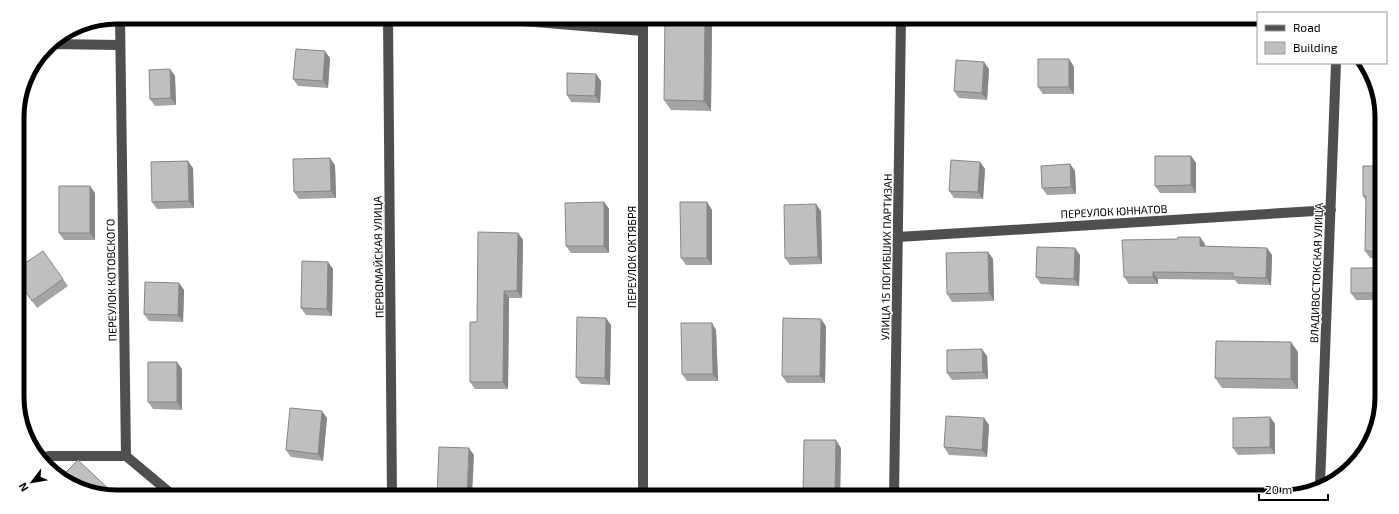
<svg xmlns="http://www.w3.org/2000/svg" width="1399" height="514" font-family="'Exo 2',sans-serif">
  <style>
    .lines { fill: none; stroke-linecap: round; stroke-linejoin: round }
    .minor { stroke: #4f4f4f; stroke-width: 10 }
    .wall { fill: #a4a4a4 }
    .shaded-wall { fill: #868686 }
    .building { fill: #bfbfbf; stroke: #868686 }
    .labels { text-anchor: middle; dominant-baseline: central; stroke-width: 3; stroke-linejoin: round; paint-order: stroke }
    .street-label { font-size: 11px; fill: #000; stroke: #fff }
    .rim { fill: none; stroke: #000; stroke-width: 5 }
  </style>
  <rect width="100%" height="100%" fill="#fff"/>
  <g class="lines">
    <path class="minor" d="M120,17L126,456
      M388,17L392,497
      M475,17L643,31
      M643,17V497
      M1256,17L1258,21
      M49,44L120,45
      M898,237L1331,210
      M126,456L175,497
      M39,458L50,456H126
      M1320,485L1336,63
      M894,497L901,17"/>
  </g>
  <path class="wall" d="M712,21L711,111L671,110L664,100Z
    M330,58L328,88L298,86L293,79Z
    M1069,59L1074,67V94H1043L1038,87Z
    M170,69L175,76L176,105L155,106L150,99Z
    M989,69L987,100L959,98L954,91Z
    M601,81L600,103L571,102L567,95Z
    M1381,104V132H1378L1373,125Z
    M1191,156L1196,163V193H1160L1155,186Z
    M980,162L985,169L983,199L954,198L949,191Z
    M1070,164L1075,171L1076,194L1047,195L1042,188Z
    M335,165L336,198L299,199L294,192Z
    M1380,166L1379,258H1370L1365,251L1366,201L1363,196Z
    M193,168L194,208L157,209L152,202Z
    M95,193V240H64L59,233Z
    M604,202L609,209V253H571L566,246Z
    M707,202L712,210V265H686L681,258Z
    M821,211L822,264L790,265L785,258Z
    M518,233L523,240L522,298H509L508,389H475L470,382L477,322Z
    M1205,244V246L1267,248L1272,255L1271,285L1238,284L1235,280L1158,279V284H1129L1124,277Z
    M43,251L68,286L37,308L18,281Z
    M988,252L993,259L994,301L952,302L947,294Z
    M1080,255L1079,286L1041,284L1036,277Z
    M328,262L333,269L332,316L306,315L301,308Z
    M1378,268V300H1356L1351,293Z
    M179,283L184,290L183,322L149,321L144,314Z
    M611,325L610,385L581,384L576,377Z
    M826,326L825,383H787L782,376Z
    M716,330L718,381H687L682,374Z
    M1298,352V389L1222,388L1215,378Z
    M987,356L988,379L952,380L947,373Z
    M182,369V410L153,409L148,402Z
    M1270,417L1275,424V454L1238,455L1233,448Z
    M327,418L323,461L291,457L286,450Z
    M984,418L989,425L987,457L949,455L944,447Z
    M841,448L840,497H806L803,493Z"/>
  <path class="shaded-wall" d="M705,17H709L712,21L711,111L704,101Z
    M325,51L330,58L328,88L323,81Z
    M1069,59L1074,67V94L1069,87Z
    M984,62L989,69L987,100L982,93Z
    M170,69L175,76L176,105L171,98Z
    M596,74L601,81L600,103L595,96Z
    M1191,156L1196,163V193L1191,185Z
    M330,158L335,165L336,198L331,191Z
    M188,161L193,168L194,208L189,201Z
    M980,162L985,169L983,199L978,192Z
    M1070,164L1075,171L1076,194L1071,187Z
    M90,186L95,193V240L90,233Z
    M604,202L609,209V253L604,246Z
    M707,202L712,210V265L707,258Z
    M816,204L821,211L822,264L818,257Z
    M518,233L523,240L522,298L517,291Z
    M1200,237L1205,244V253L1200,246Z
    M1075,248L1080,255L1079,286L1074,279Z
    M1267,248L1272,255L1271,285L1266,278Z
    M988,252L993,259L994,301L989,293Z
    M328,262L333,269L332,316L327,309Z
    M1153,272L1158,279V284L1153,277Z
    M179,283L184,290L183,322L178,315Z
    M504,291L509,298L508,389L503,382Z
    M606,318L611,325L610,385L605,378Z
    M821,319L826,326L825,383L820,376Z
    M712,323L716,330L718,381L713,374Z
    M1291,342L1298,352V389L1291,379Z
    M982,349L987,356L988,379L983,372Z
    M177,362L182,369V410L177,402Z
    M322,411L327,418L323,461L318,454Z
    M1270,417L1275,424V454L1270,447Z
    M984,418L989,425L987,457L982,450Z
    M836,440L841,448L840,497H838L835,494Z
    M469,448L474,455L472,497H467Z
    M731,492L734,497H731Z"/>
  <path class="building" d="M665,17H705L704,101L664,100Z
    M296,49L325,51L323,81L293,79Z
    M1038,59H1069V87H1038Z
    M956,60L984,62L982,93L954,91Z
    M170,69L171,98L150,99L149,70Z
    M567,73L596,74L595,96L567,95Z
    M1375,100H1379L1381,104V125H1373Z
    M1155,156H1191V185L1155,186Z
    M330,158L331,191L294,192L293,159Z
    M951,160L980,162L978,192L949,191Z
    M188,161L189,201L152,202L151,162Z
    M1070,164L1071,187L1042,188L1041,166Z
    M1363,166H1380L1379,251H1365L1366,196H1363Z
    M59,186H90V233H59Z
    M604,202V246H566L565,203Z
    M680,202H707V258H681Z
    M816,204L818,257L785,258L784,205Z
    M478,232L518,233L517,291H504L503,382H470V322H477Z
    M1178,237H1200V246L1267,248L1266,278L1233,277V273L1153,272V277H1124L1122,240L1178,239Z
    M1037,247L1075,248L1074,279L1036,277Z
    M43,251L63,279L32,301L18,281V268Z
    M988,252L989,293L947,294L946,253Z
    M302,261L328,262L327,309L301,308Z
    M1351,268H1378V293H1351Z
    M145,282L179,283L178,315L144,314Z
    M577,317L606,318L605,378L576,377Z
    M783,318L821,319L820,376H782Z
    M681,323H712L713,374H682Z
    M1216,341L1291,342V379L1215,378Z
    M982,349L983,372L947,373V350Z
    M148,362H177V402H148Z
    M290,408L322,411L318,454L286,450Z
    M946,416L984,418L982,450L944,447Z
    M1270,417V447L1233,448V418Z
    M804,440H836L835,494L803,493Z
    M439,447L469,448L467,497H437Z
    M78,460L114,494L112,496L85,492L62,476Z
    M686,492H731V497H687Z"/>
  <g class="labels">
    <g class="street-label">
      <text transform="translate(1114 211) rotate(-3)">ПЕРЕУЛОК ЮННАТОВ</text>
      <text transform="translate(378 257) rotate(-91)">ПЕРВОМАЙСКАЯ УЛИЦА</text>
      <text transform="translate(631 257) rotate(-90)">ПЕРЕУЛОК ОКТЯБРЯ</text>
      <text transform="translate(886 257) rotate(-89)">УЛИЦА 15 ПОГИБШИХ ПАРТИЗАН</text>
      <text transform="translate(1316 273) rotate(-88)">ВЛАДИВОСТОКСКАЯ УЛИЦА</text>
      <text transform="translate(111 280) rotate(-91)">ПЕРЕУЛОК КОТОВСКОГО</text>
    </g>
  </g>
  <path d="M0 0H1399V514H0ZM117 24H1282A93 93 0 0 1 1375 117V397A93 93 0 0 1 1282 490H117A93 93 0 0 1 24 397V117A93 93 0 0 1 117 24Z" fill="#fff" fill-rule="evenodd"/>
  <path class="rim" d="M117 24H1282A93 93 0 0 1 1375 117V397A93 93 0 0 1 1282 490H117A93 93 0 0 1 24 397V117A93 93 0 0 1 117 24Z"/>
  <rect x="1257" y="12" width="130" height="52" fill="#ffffff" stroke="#999999"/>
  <rect x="1265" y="25" width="20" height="6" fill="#4f4f4f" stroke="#999999"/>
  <text x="1293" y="32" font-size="12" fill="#000000">Road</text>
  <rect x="1265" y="42" width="20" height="12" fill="#bfbfbf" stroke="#999999"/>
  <text x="1293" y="52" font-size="12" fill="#000000">Building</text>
  <g transform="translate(32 482) rotate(239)" stroke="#ffffff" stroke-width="3" paint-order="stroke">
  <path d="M0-3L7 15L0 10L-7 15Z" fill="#000000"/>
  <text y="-6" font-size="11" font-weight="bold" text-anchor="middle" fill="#000000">N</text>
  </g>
  <path d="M1259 494v6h69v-6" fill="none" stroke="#000000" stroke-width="2"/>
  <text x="1265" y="494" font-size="12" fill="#000000" stroke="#ffffff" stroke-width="3" paint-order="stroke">20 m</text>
</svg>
